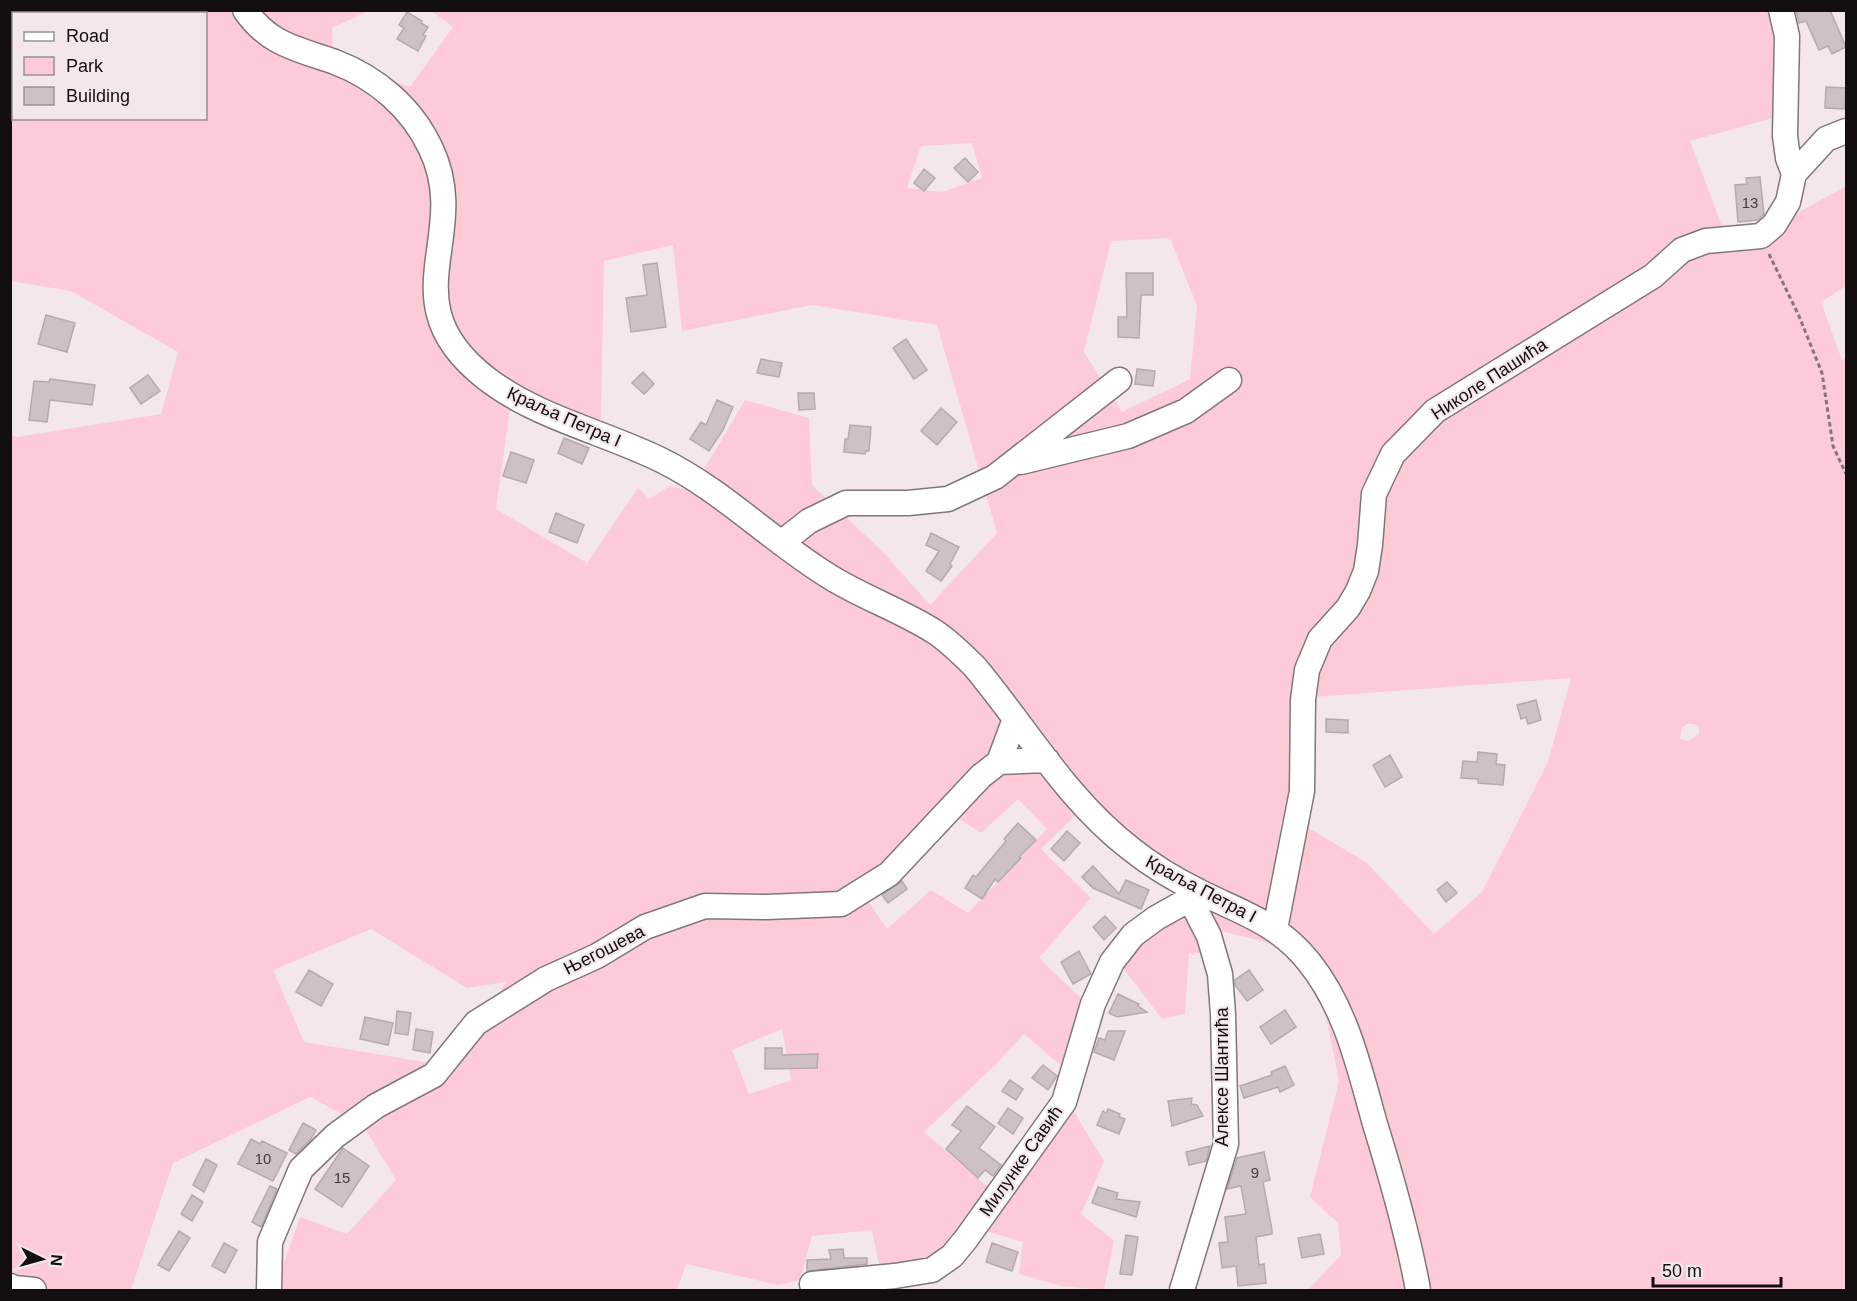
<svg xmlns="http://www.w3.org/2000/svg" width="1857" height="1301" font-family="Helvetica,sans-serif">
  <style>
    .green { fill: #fdcbd8; fill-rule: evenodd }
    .building { fill: #cdc1c4; stroke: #b5aaad; stroke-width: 1.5 }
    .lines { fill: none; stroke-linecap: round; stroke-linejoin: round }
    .minor-casing { stroke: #817779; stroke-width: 27 }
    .path { stroke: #80787a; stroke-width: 3; stroke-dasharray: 4.5 3; stroke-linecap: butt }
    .minor { stroke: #fff; stroke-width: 24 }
    .labels { text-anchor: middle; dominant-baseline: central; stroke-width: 4.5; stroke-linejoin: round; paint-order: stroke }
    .number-label { font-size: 15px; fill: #423c3d }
    .street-label { font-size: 18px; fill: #130f10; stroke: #f3e7ea }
  </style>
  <rect width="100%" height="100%" fill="#f3e7ea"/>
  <path class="green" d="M100,11H368L332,28L333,52L385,79L410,87L453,27L431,11H1781L1777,117L1690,141L1731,250L1846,186V286L1821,302L1842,360L1846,358V1290H1308L1341,1255L1338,1223L1310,1197L1339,1081L1322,996L1281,946L1217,930L1208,952L1189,954L1185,1014L1162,1019L1120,964L1135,938L1215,886L1068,799L1081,810L1041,849L1091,898L1039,958L1086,1003L1066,1070L1024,1034L994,1066L924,1132L992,1191L1069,1104L1104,1161L1081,1214L1114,1241L1104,1290L1061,1286L1019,1274L1023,1242L980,1229L944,1269L883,1283L872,1230L812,1236L800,1280L778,1285L686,1264L677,1290H277L276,1285L300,1217L347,1234L396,1180L363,1125L310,1097L173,1163L131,1290H11V434L17,437L161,414L178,352L71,291L11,281V28H13L14,118H206V14L99,13ZM972,143L982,178L942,192L907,188L921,146ZM1170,238L1197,306L1190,379L1122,412L1084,352L1111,241ZM673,245L682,331L812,305L937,325L997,533L930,605L884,553L812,485L809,418L745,400L703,471L688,490L670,486L649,499L638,488L587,563L496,509L510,409L587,444L601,417L604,261ZM1571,678L1548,762L1482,892L1434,934L1367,863L1302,824L1287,920L1361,1058L1269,911L1281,823L1296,761L1314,697ZM1687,724H1694L1699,728V734L1689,741L1680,739L1682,728ZM1018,799L1047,829L968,913L931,890L887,929L865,896L954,816L981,833ZM371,929L467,988L506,982L492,1004L431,1063L304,1042L273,970ZM782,1029L791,1080L749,1094L732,1050Z"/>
  <path class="building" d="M1796,10H1830L1846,47L1832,54L1828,46L1819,50L1806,21L1799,23Z
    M407,12L422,21L421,23L428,27L423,35L426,36L418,51L397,39L404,28L399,25Z
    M1826,87L1846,88L1845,109L1825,108Z
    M965,158L978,172L968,182L954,168Z
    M924,169L935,178L924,191L914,183Z
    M1760,177L1764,214L1758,220L1738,222L1735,185L1747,184L1746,178Z
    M657,263L666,327L631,332L626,298L647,295L643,265Z
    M1126,273H1153V295H1141L1139,338L1118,337V317H1127Z
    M46,315L75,323L67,352L38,344Z
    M906,339L927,370L914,379L893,348Z
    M761,359L782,363L779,377L757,373Z
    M1137,369L1155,371L1153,386L1135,384Z
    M643,372L654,384L644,394L632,383Z
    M148,375L160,391L141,404L130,388Z
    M50,379L95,385L92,405L50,400L47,422L29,420L34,381L49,382Z
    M798,393H814L815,409L799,410Z
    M717,400L733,407L723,430L709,451L690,439L701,422L706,425Z
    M941,408L957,422L937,445L921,431Z
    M850,425L871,427L869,451H866L865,454L844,452L845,439H848Z
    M564,438L589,448L582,464L558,453Z
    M511,452L534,460L526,483L503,476Z
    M556,513L584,525L577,543L549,532Z
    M931,533L959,547L950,564L952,566L941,581L926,571L939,551L926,545Z
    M1536,700L1541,720L1528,724L1526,717L1521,719L1517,705Z
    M1326,719L1348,720V733L1326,732Z
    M1478,752L1497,754L1496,764L1505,765L1503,785L1478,783V779L1461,778L1463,761L1477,762Z
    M1390,755L1402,777L1385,787L1373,765Z
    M1018,823L1036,840L1019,857L1021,858L998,882L995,879L982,899L965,888L973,875L976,877L1006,841L1004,839Z
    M1067,831L1080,843L1064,861L1051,849Z
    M1093,866L1119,894L1126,880L1149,890L1141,909L1093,888L1082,877Z
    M902,881L907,889L888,903L882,895Z
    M1447,882L1457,893L1446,902L1437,890Z
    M1105,916L1116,928L1104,940L1093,927Z
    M1079,951L1091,974L1073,984L1061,962Z
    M309,970L333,984L321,1006L296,992Z
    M1249,970L1263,990L1247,1001L1235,985V980Z
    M1118,994L1139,1004L1138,1006L1147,1012L1117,1017L1109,1013Z
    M1285,1010L1296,1027L1271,1044L1260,1027Z
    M397,1011L411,1013L408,1035L395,1033Z
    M365,1017L393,1023L388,1045L360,1039Z
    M416,1029L433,1032L430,1053L413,1050Z
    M1108,1031H1125L1114,1060L1094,1052L1099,1038L1105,1040Z
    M765,1048H782V1055L818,1054L817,1068L765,1069Z
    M1043,1065L1057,1076L1048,1090L1032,1078Z
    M1285,1066L1294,1085L1280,1092L1278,1087L1244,1098L1240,1086L1272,1075L1271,1072Z
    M1010,1080L1023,1089L1016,1100L1002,1091Z
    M1192,1098L1191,1104L1197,1105L1203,1116L1172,1126L1168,1101Z
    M967,1106L995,1127L979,1148L1001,1165L993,1176L985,1170L978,1178L946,1149L961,1131L952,1125Z
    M1008,1108L1023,1118L1013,1134L998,1123Z
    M1108,1109L1120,1114L1119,1117L1125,1119L1119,1134L1097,1125L1103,1111L1106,1113Z
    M303,1123L316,1130L311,1139L296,1154L289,1150Z
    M251,1139L260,1144L262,1141L287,1153L273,1181L238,1164Z
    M1210,1146L1206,1161L1189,1165L1186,1152Z
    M343,1148L369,1166L342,1207L315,1189Z
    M1264,1152L1270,1180L1263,1182L1272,1230V1234L1256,1237L1259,1265L1264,1264L1266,1283L1238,1286L1236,1266L1222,1268L1219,1243L1228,1242L1225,1217L1246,1214L1241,1186L1227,1189L1237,1158Z
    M206,1159L217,1165L204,1192L193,1185Z
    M270,1186L277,1189L261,1227L252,1222Z
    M1098,1187L1118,1193L1116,1199L1140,1202L1136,1217L1092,1203Z
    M192,1195L203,1202L192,1221L181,1214Z
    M179,1231L190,1238L169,1271L158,1265Z
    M1320,1234L1324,1254L1302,1258L1298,1238Z
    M1126,1235L1138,1237L1132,1275L1120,1274Z
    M224,1243L237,1250L225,1273L212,1266Z
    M992,1243L1018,1252L1012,1271L986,1262Z
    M843,1249L844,1258H867V1264L807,1271V1260L831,1259L829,1250Z"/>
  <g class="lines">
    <g class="minor-casing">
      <path id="minor" d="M245,10C269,45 298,49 335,62C377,78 412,108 431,149C473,237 386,301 487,379C538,418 604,432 661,460C722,490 769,539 827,575C861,597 901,610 935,632C950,642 963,655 975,667C1026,728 1067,800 1131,849C1152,866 1176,880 1200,892C1242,913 1278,923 1309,962C1346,1008 1359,1067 1375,1124C1392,1179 1408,1234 1418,1290
        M1794,174L1826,139L1846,131
        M1021,462L1128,436L1186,411L1229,380
        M781,543L809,521L846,503H908L948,499L995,477L1119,380
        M999,762L1047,760
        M1275,929L1302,791L1303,700L1307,670L1320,639L1348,608L1358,591L1366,571L1370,545L1374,494L1393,454L1435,411L1653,276L1682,250L1706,241L1761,236L1774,225L1788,202L1794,174L1788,158L1785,136L1787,36L1781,10
        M812,1284L895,1276L932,1270L952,1256L966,1239L1064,1102L1093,1004L1112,962L1133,935L1156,918L1190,899L1198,891
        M10,1286L14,1288L34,1290
        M269,1290L270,1242L301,1169L335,1136L376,1106L434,1075L476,1023L546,979L597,956L645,927L705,906L767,907L841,904L889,874L981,776L999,762L1015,719
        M1182,1290L1226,1144L1223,1014L1220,974L1209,936L1190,899"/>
    </g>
    <path class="path" d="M1769,254L1799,316L1822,373L1833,446L1846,474"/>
    <use href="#minor" class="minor"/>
  </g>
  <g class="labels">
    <g class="number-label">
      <text x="1750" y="202">13</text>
      <text x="263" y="1158">10</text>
      <text x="1255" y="1172">9</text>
      <text x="342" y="1177">15</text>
    </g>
    <g class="street-label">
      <text transform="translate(1489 379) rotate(-33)">Николе Пашића</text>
      <text transform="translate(564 417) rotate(24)">Краља Петра I</text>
      <text transform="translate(1201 889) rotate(28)">Краља Петра I</text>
      <text transform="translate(604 950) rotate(-27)">Његошева</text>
      <text transform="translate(1222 1077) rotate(-90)">Алексе Шантића</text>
      <text transform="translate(1021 1161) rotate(-55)">Милунке Савић</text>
    </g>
  </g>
  <rect width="1857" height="1301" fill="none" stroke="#130f10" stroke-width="24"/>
  <rect x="12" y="12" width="195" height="108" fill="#f3e7ea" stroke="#999193" stroke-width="1.5"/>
  <rect x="24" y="32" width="30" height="9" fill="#ffffff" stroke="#999193" stroke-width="1.5"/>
  <text x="66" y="42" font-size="18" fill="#130f10">Road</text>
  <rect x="24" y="57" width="30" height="18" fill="#fdcbd8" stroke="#999193" stroke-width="1.5"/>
  <text x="66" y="72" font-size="18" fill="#130f10">Park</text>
  <rect x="24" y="87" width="30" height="18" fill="#cdc1c4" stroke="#999193" stroke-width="1.5"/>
  <text x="66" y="102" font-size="18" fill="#130f10">Building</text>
  <g transform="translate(42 1259) rotate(95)" stroke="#f3e7ea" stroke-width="4.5" paint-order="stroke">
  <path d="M0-4.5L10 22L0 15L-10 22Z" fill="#130f10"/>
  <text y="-9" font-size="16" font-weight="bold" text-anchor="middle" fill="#130f10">N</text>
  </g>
  <path d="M1653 1277v9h128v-9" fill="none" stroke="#130f10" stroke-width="3"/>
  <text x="1662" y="1277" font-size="18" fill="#130f10" stroke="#f3e7ea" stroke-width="4.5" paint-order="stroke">50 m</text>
</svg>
